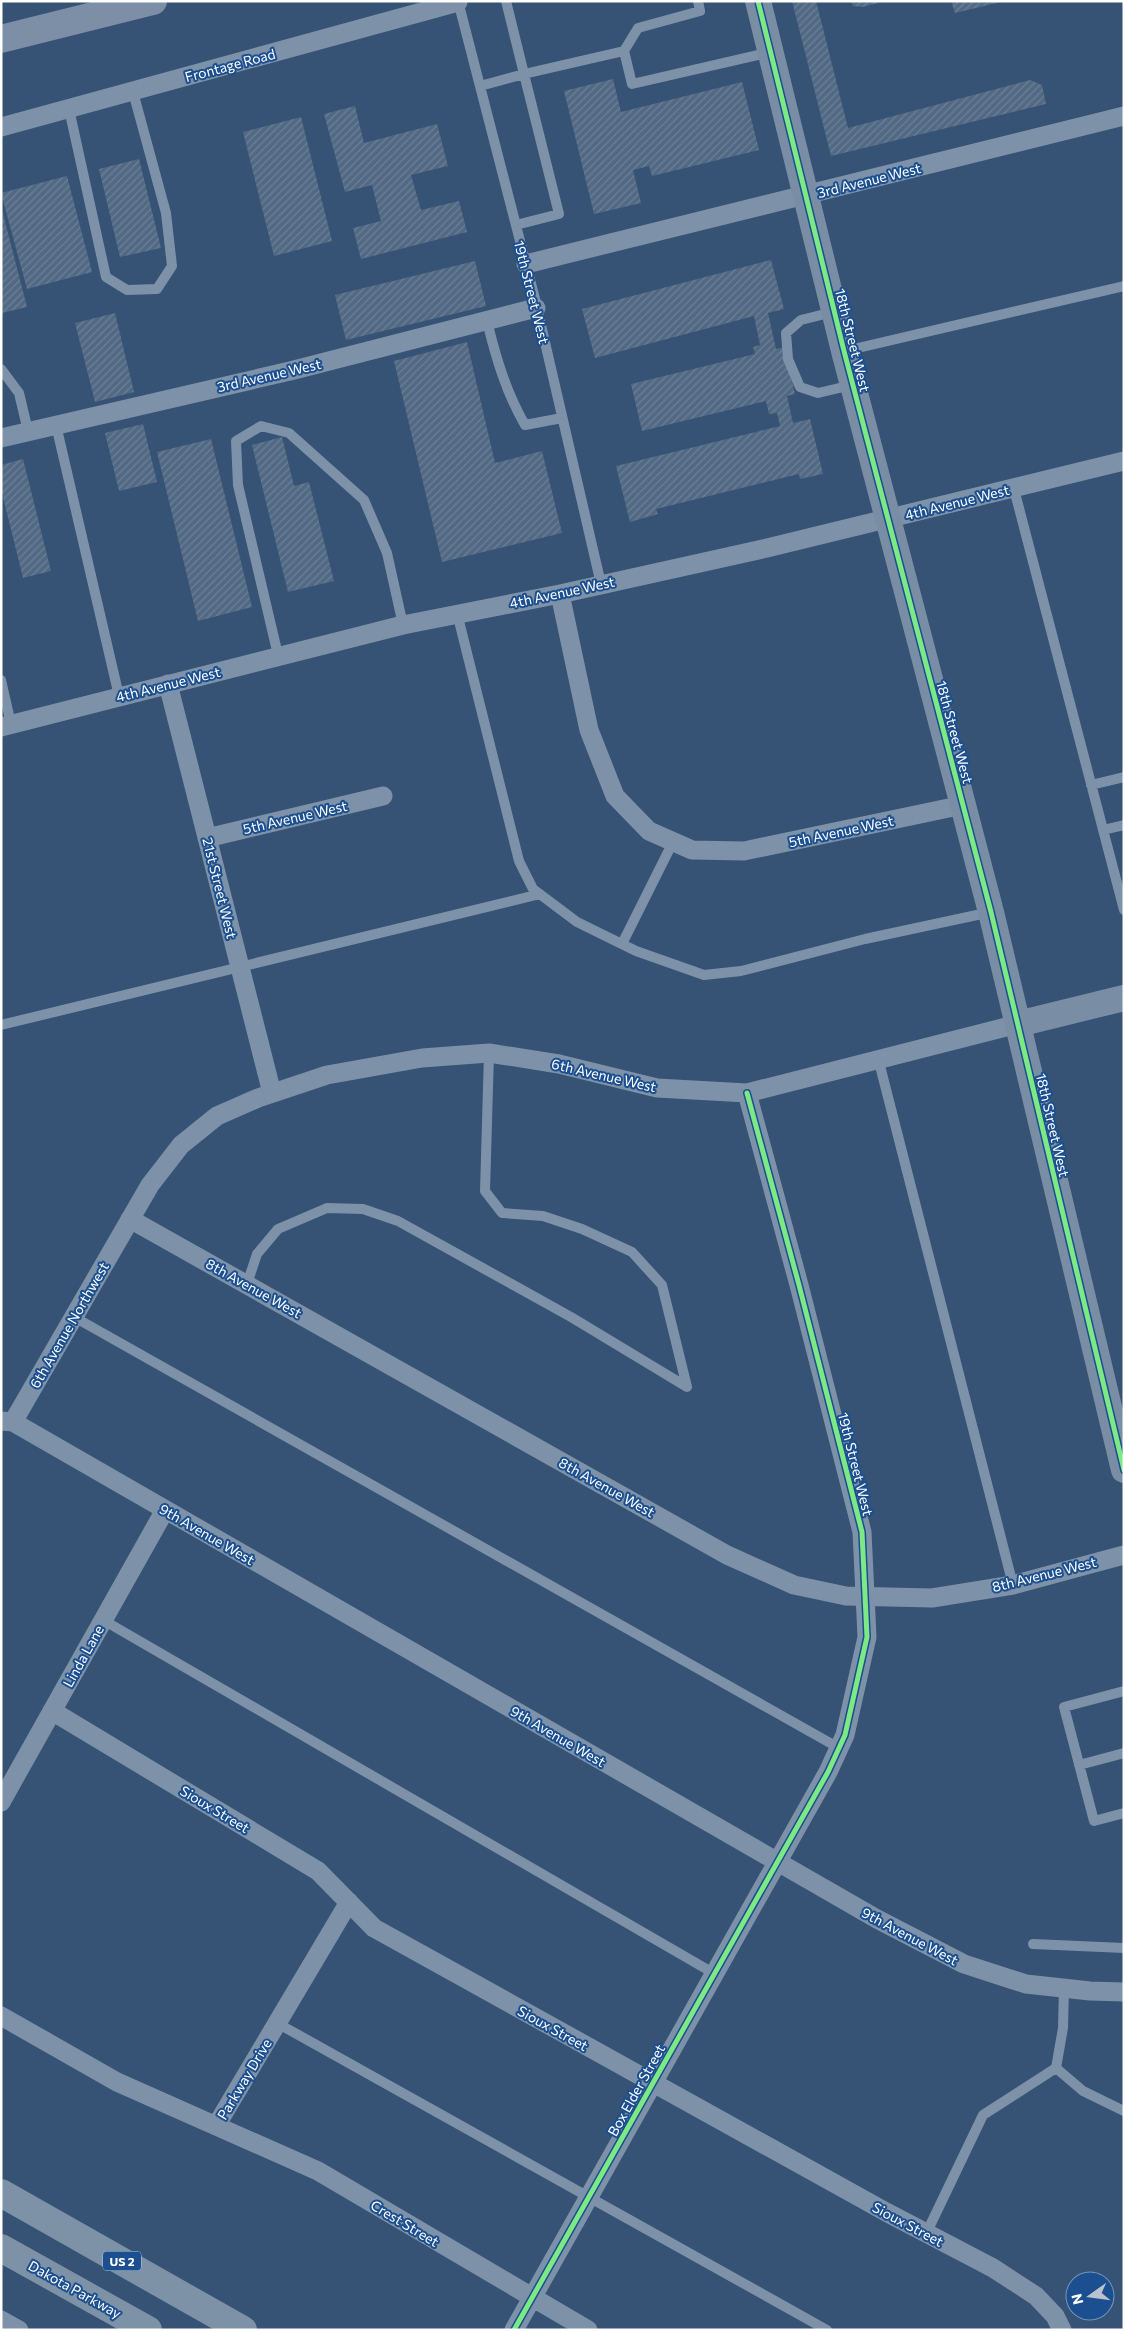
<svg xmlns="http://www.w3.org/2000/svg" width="1125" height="2331" font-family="Commissioner,sans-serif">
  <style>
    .building { fill: url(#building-hatch) }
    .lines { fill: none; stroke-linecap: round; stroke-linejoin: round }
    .lane { stroke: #7d92a8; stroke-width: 10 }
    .street { stroke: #7d92a8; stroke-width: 19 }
    .secondary { stroke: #798da4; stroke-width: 26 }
    .primary { stroke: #7d8ea7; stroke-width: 28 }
    .highway { stroke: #7e92a7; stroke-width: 28 }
    .cycleway-casing { stroke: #1b4f8f; stroke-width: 8 }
    .cycleway { stroke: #7ce984; stroke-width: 5 }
    .labels { text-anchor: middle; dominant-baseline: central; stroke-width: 4; stroke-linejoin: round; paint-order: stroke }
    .shield { fill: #1b4f8f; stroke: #bbcadd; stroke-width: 1 }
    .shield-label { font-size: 12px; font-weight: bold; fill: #fff }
    .street-label { font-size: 14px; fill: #fff; stroke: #1b4f8f }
  </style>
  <defs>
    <pattern id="building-hatch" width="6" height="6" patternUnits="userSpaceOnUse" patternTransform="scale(1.25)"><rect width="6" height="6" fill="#526984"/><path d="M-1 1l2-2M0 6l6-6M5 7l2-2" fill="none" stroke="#6c8096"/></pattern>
  </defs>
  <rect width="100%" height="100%" fill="#365274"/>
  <path class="building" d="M792,1H816L848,128L1030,80L1042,85L1046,104L831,156Z
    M851,1H882V2L862,7L853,6Z
    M951,1H1000L1001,2L955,13Z
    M613,79L621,112L742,82L759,150L652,176L649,166L633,170L641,203L594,214L564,91Z
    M355,106L364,143L437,124L448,166L411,175L421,210L459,201L467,232L361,259L353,228L381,221L372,185L345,192L324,114Z
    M301,117L332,241L274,256L243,132Z
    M139,159L161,248L120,257L99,169Z
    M67,176L92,272L27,289L1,193Z
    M2,210L27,307L2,313L1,311Z
    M771,260L784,309L768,313L776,349L784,347L795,394L787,396L793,423L810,419L823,474L800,479L799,474L656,509L658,514L630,522L616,466L780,426L777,413L769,414L766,401L642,431L631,384L755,354L753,347L760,345L754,316L595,358L582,309Z
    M475,261L486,306L346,340L335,295Z
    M115,313L134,392L95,402L75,323Z
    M467,342L495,463L542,451L562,533L442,562L394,361Z
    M143,424L157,482L119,491L105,433Z
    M282,437L294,486L309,482L334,581L288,592L252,445Z
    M211,439L252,607L198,621L157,452Z
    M23,459L51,571L23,578L1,489V465Z"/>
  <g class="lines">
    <path class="lane" d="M458,1L534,295L601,584
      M506,1L524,74L624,51L638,28L700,11L698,1
      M624,51L632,84L771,52
      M480,86L524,74L559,214L516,225
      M69,109L106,277L127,290L157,289L172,266L166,213L133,92
      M833,312L801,320L786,333L788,359L800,387L818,393L852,385
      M487,321C496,358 506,392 525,425L562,418
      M845,351L1124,286
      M1,369L19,393L28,431
      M56,425L119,696
      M1014,489L1124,910
      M457,613L519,861L533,889L577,922L636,951L704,975L741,971L865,939L991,912
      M278,655L238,485L236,441L261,426L289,433L364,500L387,553L403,625
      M1,680L11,724
      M1091,785L1124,777
      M1103,830L1124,825
      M622,944L673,842
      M1,1025L540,894
      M878,1058L1013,1585
      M247,1284L257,1254L278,1229L327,1208L363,1209L398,1221L571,1317L687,1387L662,1285L632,1252L582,1229L543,1216L502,1213L485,1191L489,1053
      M74,1317L839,1748
      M103,1620L715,1974
      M1124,1691L1064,1707L1094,1821L1124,1813
      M1079,1765L1124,1753
      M1033,1944L1124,1948
      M277,2023L827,2330
      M1056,2068L1083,2091L1124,2111
      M926,2234L983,2115L1056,2068L1063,2028L1064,1988"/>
    <path class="street" d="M1,127L458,2
      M526,264L1124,116
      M1,438L290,371L536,308
      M560,594L589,730L615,796L649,831L692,850L744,851L963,805
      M168,684L272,1093
      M1,727L403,625L560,594L767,548L1124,461
      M207,838L383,796
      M130,1219L727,1555L794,1585L846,1596L932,1598L1013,1585L1124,1555
      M1,1421L13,1422L877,1919L964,1964L1026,1984L1090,1991L1124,1992
      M13,1422L150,1185L181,1145L217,1116L258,1098L327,1075L422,1058L489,1053L559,1064L657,1088L747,1093L1018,1024
      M52,1711L318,1871L374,1928L886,2212L993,2268L1036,2296L1055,2316L1062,2330
      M1,1802L165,1510
      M1,2016L117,2082L318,2171L588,2330
      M216,2126L349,1902
      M1,2320L19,2330
      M514,2330L828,1772L845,1735L867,1637L862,1532L799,1285L747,1093"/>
    <path class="secondary" d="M758,1L844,351L991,912L1124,1470
      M1018,1024L1124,998"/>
    <path class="primary" d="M1,39L153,1"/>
    <path class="highway" d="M1,2193L243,2330
      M1,2248L148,2330"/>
    <g class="cycleway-casing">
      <path id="cycleway" d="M758,1L844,351L991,912L1124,1470
        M514,2330L828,1772L845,1735L867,1637L862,1532L799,1285L747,1093"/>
    </g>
    <use href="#cycleway" class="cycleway"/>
  </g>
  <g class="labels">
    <rect class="shield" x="103" y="2251.5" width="38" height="19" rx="4"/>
    <g class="shield-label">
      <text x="122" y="2261">US 2</text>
    </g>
    <g class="street-label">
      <text transform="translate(230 65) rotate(-15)">Frontage Road</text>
      <text transform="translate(869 180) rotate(-14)">3rd Avenue West</text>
      <text transform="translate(532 292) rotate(76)">19th Street West</text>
      <text transform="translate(853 340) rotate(76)">18th Street West</text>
      <text transform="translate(269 375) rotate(-13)">3rd Avenue West</text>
      <text transform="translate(957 502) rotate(-14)">4th Avenue West</text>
      <text transform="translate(562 592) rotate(-12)">4th Avenue West</text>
      <text transform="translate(168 684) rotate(-14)">4th Avenue West</text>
      <text transform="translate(955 732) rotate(75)">18th Street West</text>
      <text transform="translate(295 817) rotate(-13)">5th Avenue West</text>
      <text transform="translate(841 831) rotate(-12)">5th Avenue West</text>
      <text transform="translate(220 888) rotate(76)">21st Street West</text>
      <text transform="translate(604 1075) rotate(13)">6th Avenue West</text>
      <text transform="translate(1053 1125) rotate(77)">18th Street West</text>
      <text transform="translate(254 1288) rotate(29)">8th Avenue West</text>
      <text transform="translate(69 1325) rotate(-60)">6th Avenue Northwest</text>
      <text transform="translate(856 1464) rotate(76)">19th Street West</text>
      <text transform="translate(607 1487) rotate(29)">8th Avenue West</text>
      <text transform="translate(207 1534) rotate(30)">9th Avenue West</text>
      <text transform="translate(1044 1574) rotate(-14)">8th Avenue West</text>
      <text transform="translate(83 1656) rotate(-61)">Linda Lane</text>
      <text transform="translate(558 1736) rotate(30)">9th Avenue West</text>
      <text transform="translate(215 1809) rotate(31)">Sioux Street</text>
      <text transform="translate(910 1936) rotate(28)">9th Avenue West</text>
      <text transform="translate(553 2028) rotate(29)">Sioux Street</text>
      <text transform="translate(244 2079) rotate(-59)">Parkway Drive</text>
      <text transform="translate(636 2090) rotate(-61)">Box Elder Street</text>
      <text transform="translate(405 2223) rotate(31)">Crest Street</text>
      <text transform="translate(908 2224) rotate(28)">Sioux Street</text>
      <text transform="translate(75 2289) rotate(29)">Dakota Parkway</text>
    </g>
  </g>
  <rect width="1125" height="2331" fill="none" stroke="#ffffff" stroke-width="5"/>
  <g transform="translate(1090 2296) rotate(256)"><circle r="24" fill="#1b4f8f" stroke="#7695bc"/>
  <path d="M0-4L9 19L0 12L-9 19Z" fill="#b9c2ce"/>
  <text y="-8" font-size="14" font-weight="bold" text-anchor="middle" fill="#ffffff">N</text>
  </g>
</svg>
